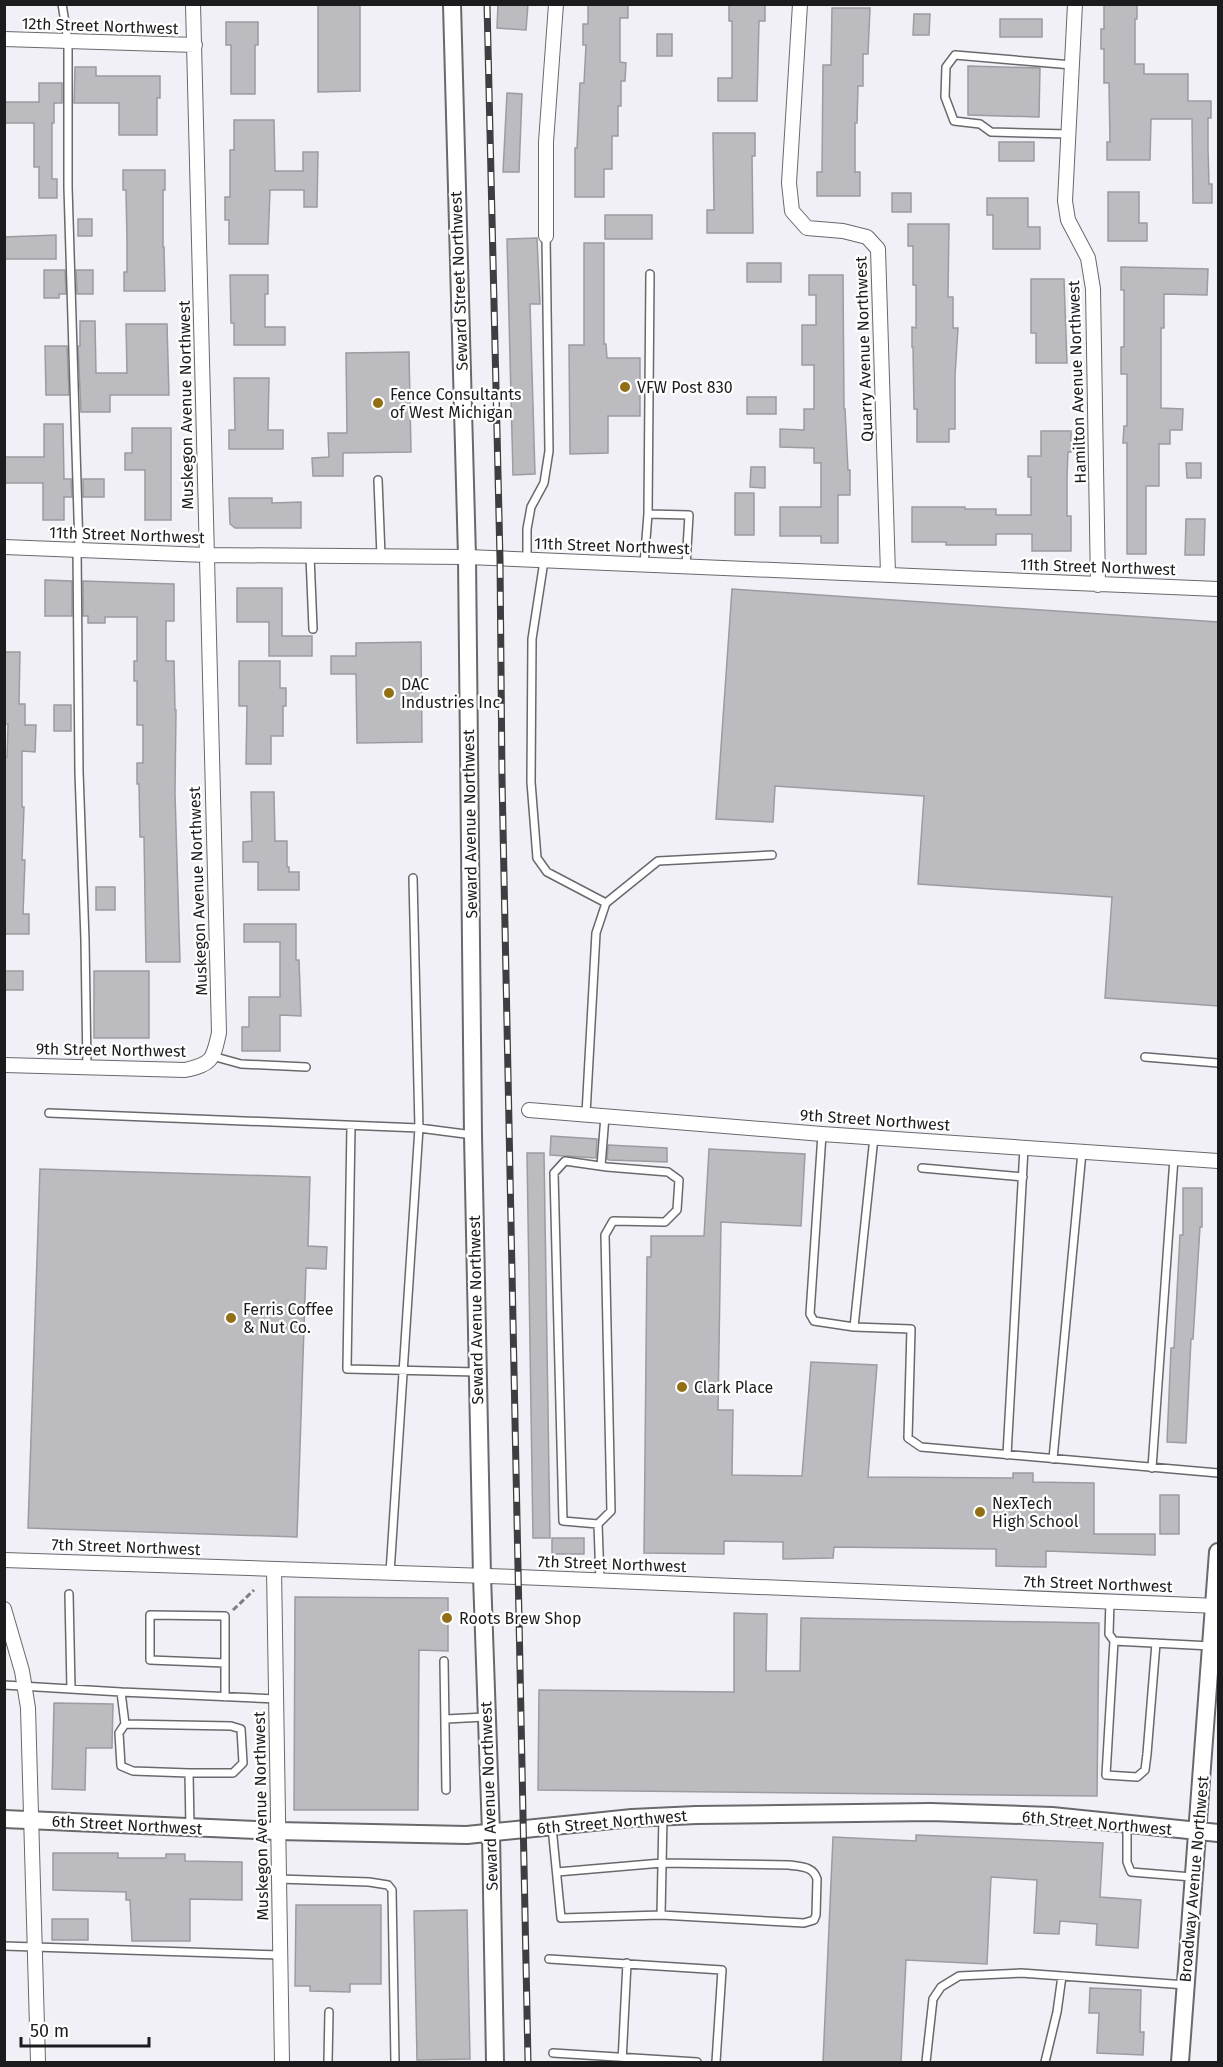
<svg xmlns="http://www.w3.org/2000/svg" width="1223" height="2067" font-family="'Fira Sans',sans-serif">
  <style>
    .building { fill: #bcbbc0; stroke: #9c9ba0; stroke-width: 1.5 }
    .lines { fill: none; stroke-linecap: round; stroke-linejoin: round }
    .service-casing { stroke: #69696d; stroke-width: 10 }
    .minor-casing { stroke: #69696d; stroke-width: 16 }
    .tertiary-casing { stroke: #69696d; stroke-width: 20 }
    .path { stroke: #7f7e81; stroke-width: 3; stroke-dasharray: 6 3; stroke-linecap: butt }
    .service { stroke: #fff; stroke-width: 7 }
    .minor { stroke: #fff; stroke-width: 14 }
    .tertiary { stroke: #fff; stroke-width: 16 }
    .rail-casing { stroke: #3e3d40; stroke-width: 7 }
    .rail { stroke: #fff; stroke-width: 4.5; stroke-dasharray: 14; stroke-linecap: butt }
    .poi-dot { fill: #926e15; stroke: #fff; stroke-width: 2 }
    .labels { text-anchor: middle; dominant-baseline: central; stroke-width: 4.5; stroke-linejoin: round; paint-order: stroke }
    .street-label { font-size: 16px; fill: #1c1b1d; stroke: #fff }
    .poi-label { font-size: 16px; fill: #1c1b1d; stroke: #fff; text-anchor: start }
  </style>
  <rect width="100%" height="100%" fill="#f1f0f6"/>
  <path class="building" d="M318,4H360V91L318,92Z
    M498,4H528L526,30L497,28Z
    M588,4H628V18H620V62L626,63L625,81H621V106H618V136H612V169H604V197H575V148H577L580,83H584L586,45H583V24H588Z
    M729,4H765V21H759L757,101H718V78H732V21H729Z
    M1104,4H1137V19H1135V64H1144V74H1188V101H1211V118H1208V148L1209,184H1212V203H1193L1192,119H1151L1150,160H1107V142H1110L1109,83H1104V49H1101V29H1104Z
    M832,8H870L868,54H863V86H858L857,123H855V172H860V196H817V172H822L823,65H831Z
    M914,14H930L929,35H913Z
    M1000,19H1042V37H1000Z
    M226,22H258V45H255V94H231V45H226Z
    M657,34H672V56H657Z
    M968,66L1040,68L1039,117L968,115Z
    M75,67H96V76H160V98H157V135H119V103H74Z
    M39,83H62V103H54V123H52V179H57V198H39V167H34V123H4V102H39Z
    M507,93L522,94L519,172H503Z
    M234,120H274L275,171H303V152H318L317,207H304V190H270L268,244H229V220H225V197H230V150H234Z
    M713,133H755V156H752L753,233H707V210H714Z
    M999,142H1034V161H999Z
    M123,170H165V190H163V247H164L165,291H124V272H127V241L126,190H123Z
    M1108,192H1139V223H1147V241H1108Z
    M892,193H911V212H892Z
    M987,198H1028V227H1040V249H993V215H987Z
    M605,215H652V239H605Z
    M78,219H92V236H78Z
    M908,224H949L948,297H953V328H958L955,376V429H949V442H917V409H914L913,347H912V327L916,328V285H913V246H908Z
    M56,235V259H4V237Z
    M537,238L540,304H530L535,474L513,475L507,239Z
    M584,243H604V344H606L607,358H640V416H608V453L570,454L569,345H584Z
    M747,263H781V282H747Z
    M1121,267L1208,269L1207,295L1164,294V328H1161V408L1183,409L1182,430H1170V444H1159V486H1146V554H1127V443H1123L1124,426H1127V374H1121V347H1124V290H1121Z
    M44,270H65L66,294H59V298H44Z
    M76,270H93V294H77Z
    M230,275H268V294H265V327H285V345H234V323H231Z
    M809,275H843L844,409H845L848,470H850V495H838V543H821V536H780V507H821V463H814V448L780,447V429L804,430V409H814V365H802V325H816V295H809Z
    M1031,279H1064L1067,363H1036V333H1031Z
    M80,321H95L96,373H127L126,324H167L169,395H110V412H81L78,346H80Z
    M45,346H67L69,395H46Z
    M409,352L411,452L343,453V476H313L312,458L329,457L328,433H347L346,353Z
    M234,378H269L268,430H283V449H229V430H235Z
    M747,397H776V414H747Z
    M44,424H63L64,479H71L72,497H64V520H43V483H4V457H44Z
    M132,428H171V520H145V470H125V453H132Z
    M1041,431H1071V452H1068L1067,477V516H1071V551H1032V534H996V545H946V542H912V507H965V509H996V515H1031V477H1028V456H1041Z
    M1186,463H1201V478H1187Z
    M751,467H765V488L750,487Z
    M83,479H104V497H83Z
    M735,493H754V535H735Z
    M229,498H272V503L301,502V528H235L230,524Z
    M1186,519H1205L1204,555H1185Z
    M45,580L72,581V616H45Z
    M83,581L174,584V621H166V661H174L175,710H176L175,793L180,962H146L144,837H140L139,784H137V763H143V725H137V681H134V661H137V617H105V623H88V616H83Z
    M237,588H282V636H312V656H269V622H237Z
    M732,589L1218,622V1006L1105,998L1112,897L918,884L924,796L775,786L773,822L716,819Z
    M421,642L422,742L357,743L356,674H331V656H356V643Z
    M4,652H20L19,704H25V725H36L35,752L22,751V807H24L22,860H25L23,914H29V934H4V757H7L8,724H4Z
    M239,661H280V688H286V706H283V736H271V764H246L247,706H239Z
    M54,705H71V731H54Z
    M251,792H274L275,841H287V867H289V872H299V890H258V862H243V842L252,841Z
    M96,887H115V910H96Z
    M244,924H296V960H299L301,1016L280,1015V1051H242V1027H249V997H280V942H244Z
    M4,971H23V990H4Z
    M94,971H149V1038H94Z
    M551,1136L597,1139L596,1158L550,1155Z
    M608,1145L667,1148V1162L609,1160L607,1159Z
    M709,1149L805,1154L801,1226L721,1222L718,1410H733L732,1475L802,1476L811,1362L877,1365L868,1477L1013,1478V1473H1033V1482L1094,1483V1534H1155V1555L1046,1551V1567L996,1566V1549L834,1547L833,1558L783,1559V1542L724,1541V1554L644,1553L647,1257H651V1236H704Z
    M527,1153H544L550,1538H533Z
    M40,1169L310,1177L308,1246L327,1247L326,1269L306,1268L297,1537L28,1528Z
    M1183,1188H1202V1227H1200L1193,1339H1191L1186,1443L1167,1442L1171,1348H1174L1180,1235H1183Z
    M1160,1495H1179V1534H1160Z
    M552,1538H584V1554H552Z
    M295,1597L448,1598V1651L419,1650L418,1810H294Z
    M734,1613L767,1614L766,1671H800L801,1618L1099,1623L1097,1796L538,1790L539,1690L734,1692Z
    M54,1703L113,1704L112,1748H86L85,1790L52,1789Z
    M916,1835L1103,1843L1100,1897L1141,1900L1138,1948L1096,1945L1097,1924L1060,1921L1059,1934L1034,1933L1037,1880L991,1877L987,1964L906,1960L901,2062H823L833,1837L916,1841Z
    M53,1853H118V1858H166V1854H185V1861L242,1862V1900L190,1899V1941H132L130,1900H126V1892L53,1890Z
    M296,1905H381V1984H350V1992L310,1991V1986H295Z
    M467,1910L470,2059L417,2060L414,1911Z
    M52,1919H88V1940H52Z
    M1090,1988L1141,1990L1140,2032H1144L1143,2055L1097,2053L1099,2013H1089Z"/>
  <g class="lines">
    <g class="service-casing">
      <path id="service" d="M62,4L68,41V187L79,549
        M1069,134L991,132L980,124L954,121L945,97L946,67L955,55L1072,65
        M378,480L381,556
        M648,514L650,274
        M77,548L79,772L85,940L87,1068
        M310,556L313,629
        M527,560V529L531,507L544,483L549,451L546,236
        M544,561L532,639L531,782L537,858L547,872L606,903
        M644,564L648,514L689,515L686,565
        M212,1056L241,1064L306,1067
        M1145,1057L1218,1063
        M49,1113L419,1128L413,878
        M586,1114L596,933L606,903L658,861L772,855
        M351,1126L347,1369L477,1372
        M822,1134L810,1314L814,1321L854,1327
        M874,1137L854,1327L911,1329L908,1438L921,1447L1218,1473
        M601,1166L605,1116
        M922,1168L1023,1177
        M1007,1455L1024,1148
        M1053,1459L1082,1152
        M1152,1468L1174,1158
        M598,1524L611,1511L605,1235L613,1221L665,1222L677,1210L679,1180L668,1172L607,1167L565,1161L554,1173L563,1521L598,1524L600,1580
        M390,1573L419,1128L473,1135
        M69,1594L71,1689
        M1110,1601L1109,1634L1114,1641L1211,1646
        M1114,1641L1106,1775L1137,1777L1145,1770L1147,1754L1156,1643
        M444,1661L446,1790
        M225,1663L150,1660V1615L225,1616V1697
        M4,1685L121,1692L125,1724
        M121,1692L276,1699
        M446,1719L485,1717
        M189,1773L133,1771L121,1766L119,1733L125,1724L231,1726L241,1729L243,1763L233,1773H189L190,1828
        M1127,1825V1862L1131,1872L1192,1877
        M552,1827L561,1918L661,1915L804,1923L814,1920L816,1915L817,1879C813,1866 801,1867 789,1865L662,1863L557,1872
        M279,1879L369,1882L388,1885L392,1890L395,2062
        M661,1915L663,1816
        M4,1946L280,1955
        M549,1959L722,1970L716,2062
        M553,2053L697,2062
        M328,2062L329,2012
        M622,2062L627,1963
        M926,2062L933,1999L941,1987L959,1976L1021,1973L1186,1985
        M1045,2062L1057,2012L1062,1976"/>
    </g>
    <g class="minor-casing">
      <path id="minor" d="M800,4L789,183L792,211L807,228L843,231L867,237L878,249L888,574
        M1075,4L1065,201L1068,220L1088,258L1093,289L1098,585
        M4,39L195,45
        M546,236V142L556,4
        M4,547L206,555L467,557L1218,589
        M4,1065L185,1070C212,1064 213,1060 219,1033L193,4
        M529,1110L822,1134L1218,1161
        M4,1560L518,1577L1218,1606
        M274,1569L282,2062
        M4,1609L22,1671L28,1708L38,2062"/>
    </g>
    <g class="tertiary-casing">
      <path id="tertiary" d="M452,4L467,557L473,1135L482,1576L491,1833L495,2062
        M4,1819L277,1831L467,1835L632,1818L696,1815L931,1812L1052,1816L1218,1833
        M1180,2062L1218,1552"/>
    </g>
    <path class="path" d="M233,1610L254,1590"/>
    <use href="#service" class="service"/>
    <use href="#minor" class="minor"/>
    <use href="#tertiary" class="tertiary"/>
    <g class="rail-casing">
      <path id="rail" d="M487,4L500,559L502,778L528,2062"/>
    </g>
    <use href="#rail" class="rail"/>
  </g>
  <g class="poi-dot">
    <circle cx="625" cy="387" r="6"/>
    <circle cx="378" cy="403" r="6"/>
    <circle cx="389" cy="693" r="6"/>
    <circle cx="231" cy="1318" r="6"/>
    <circle cx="682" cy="1387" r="6"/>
    <circle cx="980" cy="1512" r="6"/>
    <circle cx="447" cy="1618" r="6"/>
  </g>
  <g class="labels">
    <g class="street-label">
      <text transform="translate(100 26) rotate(2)">12th Street Northwest</text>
      <text transform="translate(459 281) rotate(-92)">Seward Street Northwest</text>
      <text transform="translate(864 349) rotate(-92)">Quarry Avenue Northwest</text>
      <text transform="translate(1077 382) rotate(-92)">Hamilton Avenue Northwest</text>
      <text transform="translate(186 405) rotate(-91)">Muskegon Avenue Northwest</text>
      <text transform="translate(127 535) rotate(2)">11th Street Northwest</text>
      <text transform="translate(612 546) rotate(2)">11th Street Northwest</text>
      <text transform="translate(1098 567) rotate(2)">11th Street Northwest</text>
      <text transform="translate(470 824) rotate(-91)">Seward Avenue Northwest</text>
      <text transform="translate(198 891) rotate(-92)">Muskegon Avenue Northwest</text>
      <text transform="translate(111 1050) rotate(1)">9th Street Northwest</text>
      <text transform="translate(875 1120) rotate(4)">9th Street Northwest</text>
      <text transform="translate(476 1310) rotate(-91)">Seward Avenue Northwest</text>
      <text transform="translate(126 1547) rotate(2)">7th Street Northwest</text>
      <text transform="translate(612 1564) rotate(2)">7th Street Northwest</text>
      <text transform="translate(1098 1584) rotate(2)">7th Street Northwest</text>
      <text transform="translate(489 1796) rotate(-92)">Seward Avenue Northwest</text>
      <text transform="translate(261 1816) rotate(-91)">Muskegon Avenue Northwest</text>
      <text transform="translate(612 1822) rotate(-5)">6th Street Northwest</text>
      <text transform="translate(1097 1823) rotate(5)">6th Street Northwest</text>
      <text transform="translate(127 1825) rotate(3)">6th Street Northwest</text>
      <text transform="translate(1194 1879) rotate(-85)">Broadway Avenue Northwest</text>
    </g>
    <g class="poi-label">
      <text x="637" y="387">VFW Post 830</text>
      <text x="390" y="394">Fence Consultants<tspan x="390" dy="18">of West Michigan</tspan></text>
      <text x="401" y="684">DAC<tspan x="401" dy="18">Industries Inc</tspan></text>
      <text x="243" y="1309">Ferris Coffee<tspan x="243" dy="18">&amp; Nut Co.</tspan></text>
      <text x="694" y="1387">Clark Place</text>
      <text x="992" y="1503">NexTech<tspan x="992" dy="18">High School</tspan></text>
      <text x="459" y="1618">Roots Brew Shop</text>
    </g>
  </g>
  <rect width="1223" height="2067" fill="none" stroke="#1c1b1d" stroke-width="12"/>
  <path d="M21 2037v9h128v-9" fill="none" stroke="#1c1b1d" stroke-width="3"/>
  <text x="30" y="2037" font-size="18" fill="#1c1b1d" stroke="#ffffff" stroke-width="4.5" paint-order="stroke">50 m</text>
</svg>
